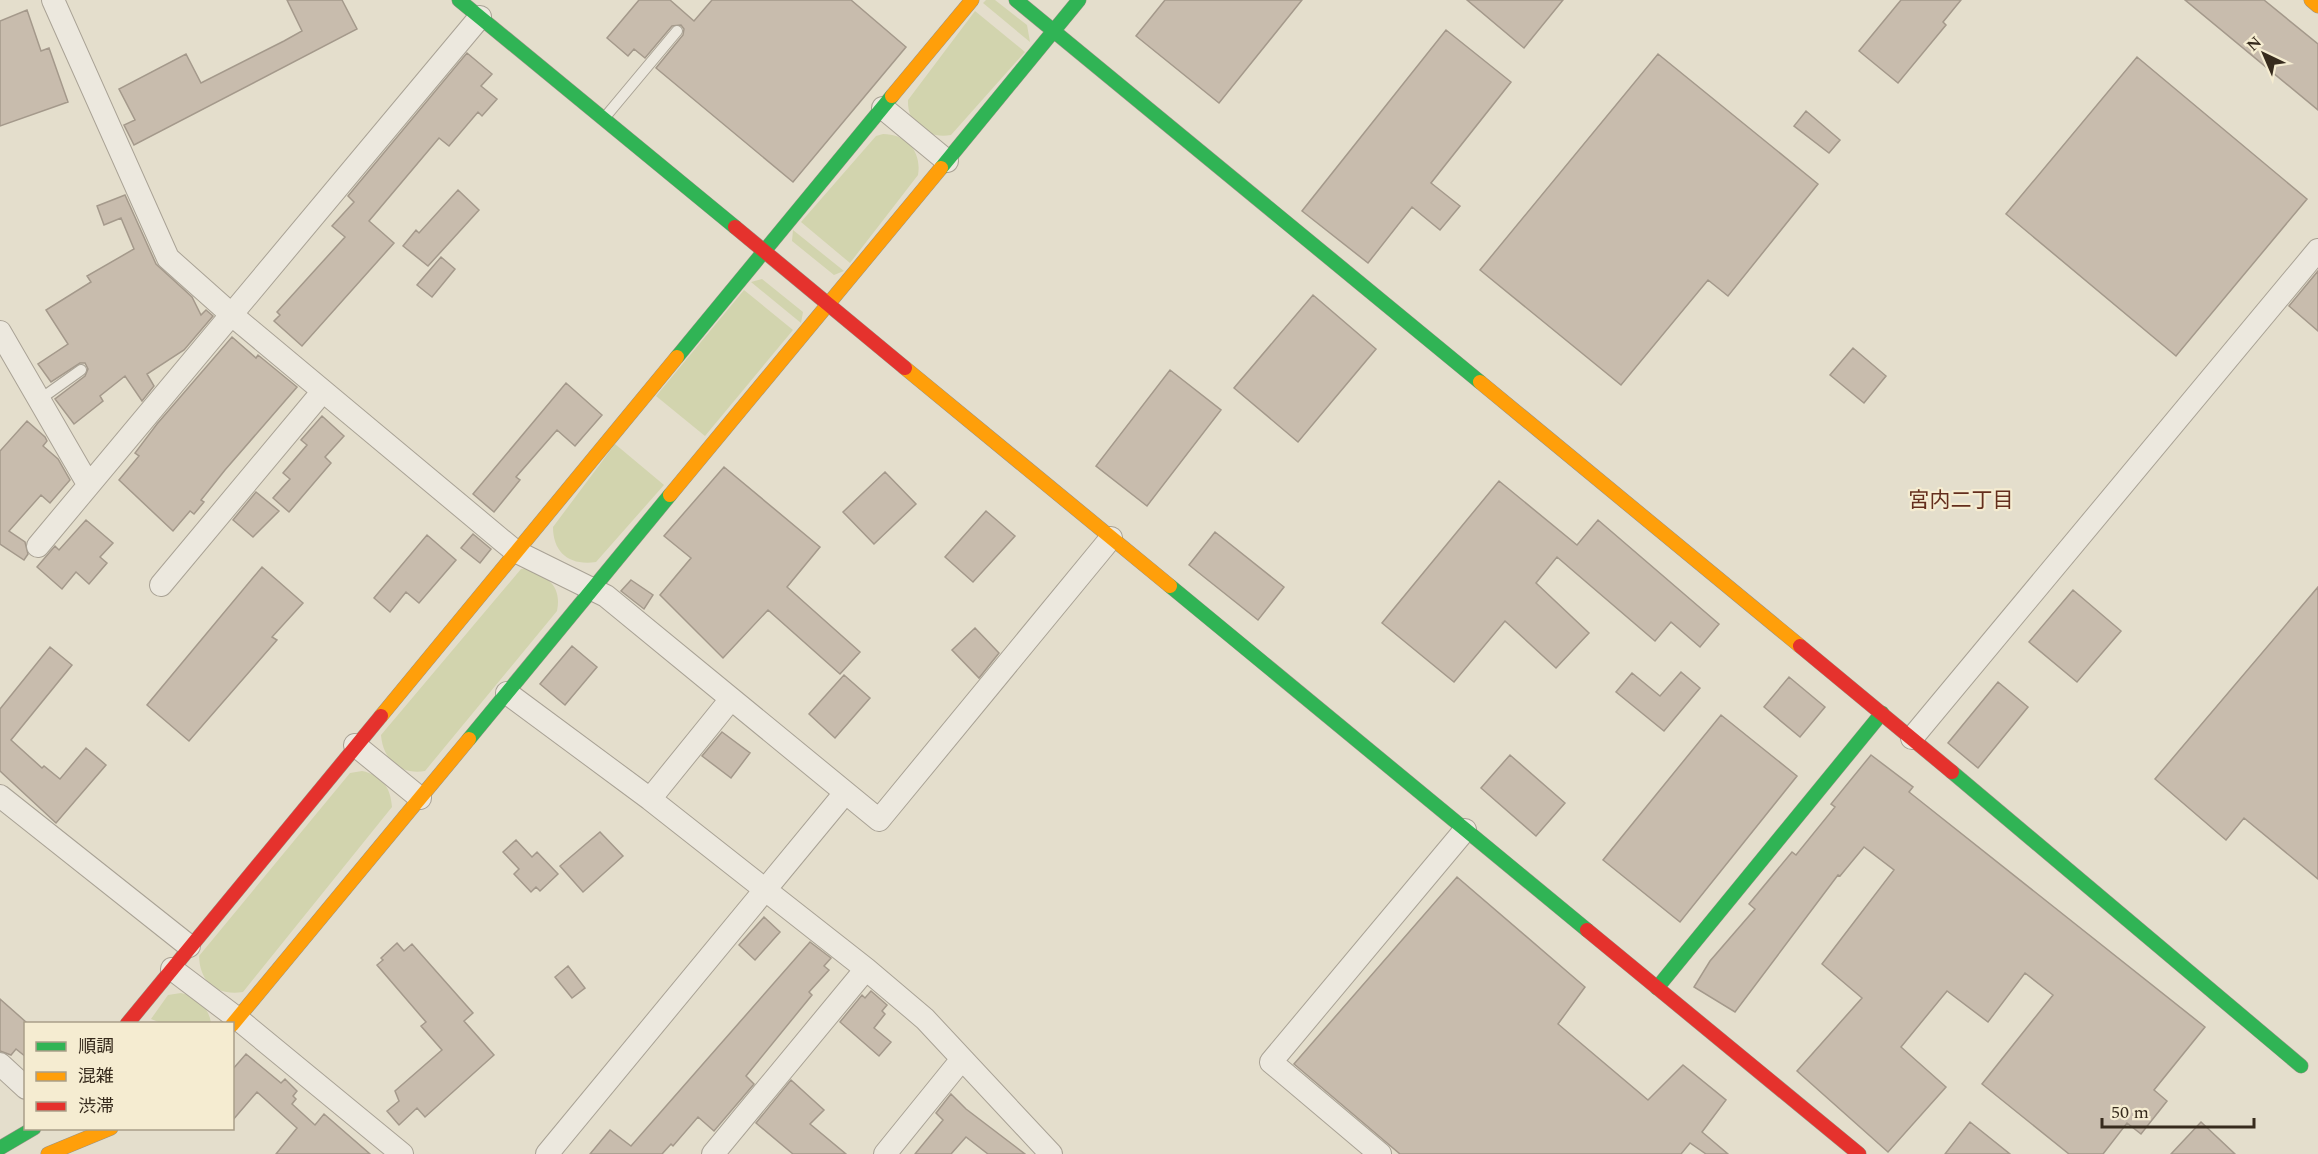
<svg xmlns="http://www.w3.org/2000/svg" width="2318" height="1154" font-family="Spectral,'Noto Sans JP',serif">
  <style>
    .green { fill: #d2d4ae }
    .building { fill: #c8bcad; stroke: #a4998b; stroke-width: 1.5 }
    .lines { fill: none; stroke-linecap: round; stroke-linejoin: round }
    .lane-casing { stroke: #a9a295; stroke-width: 12 }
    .street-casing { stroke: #a9a295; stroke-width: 24 }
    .fast-casing { stroke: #989285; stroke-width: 15 }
    .slow-casing { stroke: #989285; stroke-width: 15 }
    .jam-casing { stroke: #989285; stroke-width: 15 }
    .lane { stroke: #ece8de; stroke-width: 10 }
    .street { stroke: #ece8de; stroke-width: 22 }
    .fast { stroke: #30b455; stroke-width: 14 }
    .slow { stroke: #ff9f0a; stroke-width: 14 }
    .jam { stroke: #e5322d; stroke-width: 14 }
    .labels { text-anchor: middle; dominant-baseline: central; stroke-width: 4.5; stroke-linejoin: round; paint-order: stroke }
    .neighbourhood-label { font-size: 21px; fill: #642e1d; stroke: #f5ecd1 }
  </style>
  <rect width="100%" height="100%" fill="#e4decc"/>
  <path class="green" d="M986,0H995L1027,25L1030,42L983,3Z
    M975,11L1025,52L951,135C927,139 907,125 908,100Z
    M883,134C907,134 922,152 918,175L850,263L801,222L876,136Z
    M793,230L844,271L834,275L792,241Z
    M762,279L803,312L801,323L751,282Z
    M744,290L793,330L705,436L656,396Z
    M615,444L664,485L596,562C570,566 553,553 553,527Z
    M527,568C548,577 562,586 557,611L425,771C400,775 383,760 381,735L521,569Z
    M362,771C382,775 391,788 392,807L243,992C217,996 200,983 199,956L350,773Z
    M181,993C196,996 209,1007 211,1023H161L151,1019L168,995Z"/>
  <path class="building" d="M287,0H342L357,29L134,145L124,125L135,120L119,89L186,54L201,83L284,41L302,31Z
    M639,0H670L694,21L712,0H851L906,47L793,182L656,68L683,35L684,29L681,25L672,26L645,58L634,49L628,56L607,38Z
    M1165,0H1302L1219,103L1136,36Z
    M1467,0H1563L1524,48Z
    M1901,0H1961L1943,22L1946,25L1898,83L1859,51Z
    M2185,0H2264L2318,44V110Z
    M27,10L41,51L49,48L68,102L0,126V21Z
    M1446,30L1511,82L1431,183L1460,206L1440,230L1412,207L1368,263L1302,211Z
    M467,53L492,74L481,86L497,99L482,116L478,112L449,146L439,138L369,221L394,243L302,346L274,321L280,315L277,312L345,237L332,226L354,202L348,196Z
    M1658,54L1818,184L1728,296L1708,280L1621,385L1480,270Z
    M2137,57L2307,199L2176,356L2006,214Z
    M1806,111L1840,140L1829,153L1794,126Z
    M458,190L479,210L428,266L403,246L416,230L419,233Z
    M125,195L156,264L192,297L201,315L206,310L213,316L184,350L147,374L154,386L142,401L125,376L100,396L103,401L74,424L55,399L85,376L88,369L85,363H80L51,382L38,364L68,344L46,310L91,282L87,276L134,249L121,218L104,225L97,206Z
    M441,257L455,269L432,297L417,285Z
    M2318,271V331L2289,306Z
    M1313,295L1376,349L1298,442L1234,388Z
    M232,337L256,358L258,355L297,387L225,470L201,500L204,502L194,514L190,511L173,531L119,480L139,456L135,453L157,424Z
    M1853,348L1886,376L1864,403L1830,375Z
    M1170,370L1221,410L1147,506L1096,466Z
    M566,383L602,415L575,446L557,430L516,477L520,480L494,512L473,494Z
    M322,416L344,436L325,457L331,463L289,512L273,498L290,479L283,473L307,445L301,440Z
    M27,421L45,437L47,441L43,446L58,459L70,480L50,503L41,495L9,531L25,542L28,554L24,560L0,544V451Z
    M724,467L820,547L787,587L860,652L840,674L768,610L723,658L660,595L691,558L664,536Z
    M885,472L916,504L874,544L843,512Z
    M1499,481L1577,545L1598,520L1719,624L1700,647L1671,622L1655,641L1557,557L1536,583L1589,633L1556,668L1505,621L1454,682L1382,623Z
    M256,492L279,511L253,537L233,520Z
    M986,511L1015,536L973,582L945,557Z
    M86,520L113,543L100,557L107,563L89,584L76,572L62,589L37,567L55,546L59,550Z
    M1215,532L1284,587L1258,620L1189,565Z
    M473,534L491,549L480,563L461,548Z
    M427,535L456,560L419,603L406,592L390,612L374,598Z
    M262,567L303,603L272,637L277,640L189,741L147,705Z
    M631,580L653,595L644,609L621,591Z
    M2318,587V879L2244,818L2226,840L2155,779Z
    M2073,590L2121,631L2077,682L2029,642Z
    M975,628L999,653L979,678L952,650Z
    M572,646L597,667L565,705L540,684Z
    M50,647L72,665L11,740L42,768L44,766L60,779L86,748L106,765L56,823L0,771V709Z
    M1681,672L1700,688L1664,731L1616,692L1632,673L1660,696Z
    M844,675L870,698L835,738L809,714Z
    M1789,677L1825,707L1800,737L1764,707Z
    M1998,682L2028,707L1978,768L1948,743Z
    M1721,715L1797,776L1680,922L1603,860Z
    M722,732L750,753L731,778L702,756Z
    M1510,755L1565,803L1536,836L1481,788Z
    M1871,755L1913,787L1909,792L2205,1027L2154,1090L2167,1101L2141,1134L2127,1123L2103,1154H2069L1982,1084L2053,995L2025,973L1988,1022L1947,991L1901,1047L1946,1087L1888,1152L1797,1071L1862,998L1822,964L1894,870L1864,847L1840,876L1838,875L1735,1012L1694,987L1710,961L1755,909L1749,904L1792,852L1796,855L1835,807L1831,804Z
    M600,832L623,856L583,892L560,866Z
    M516,840L532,857L537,852L558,874L540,891L536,887L531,892L514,874L519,869L503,852Z
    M1457,877L1585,987L1558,1024L1648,1100L1683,1065L1726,1100L1702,1132L1728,1154H1706L1690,1143L1681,1154H1400L1294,1064Z
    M764,917L780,932L755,960L739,945Z
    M810,942L831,958L824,966L829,970L809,992L812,995L746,1076L754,1084L714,1131L698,1117L673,1146L671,1144L662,1154H590L610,1130L631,1146Z
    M397,943L404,951L412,944L473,1013L464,1021L494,1055L425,1117L417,1108L399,1125L387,1111L399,1101L395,1091L442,1050L421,1026L426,1022L377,965L383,960L381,958Z
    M568,966L585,988L572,998L555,977Z
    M871,991L887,1005L882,1011L885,1014L874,1028L891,1042L879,1056L840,1022L862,995L865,998Z
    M0,999L26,1022V1057L16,1049L11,1055L0,1051Z
    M246,1054L281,1083L285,1079L297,1091L293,1096L296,1099L292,1104L315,1125L324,1114L370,1154H276L297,1128L257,1092L232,1121V1070Z
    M791,1080L824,1110L810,1124L846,1154H793L756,1123Z
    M951,1094L966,1109L1025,1154H988L966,1137L951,1154H915L943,1120L936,1113Z
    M1970,1122L2010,1154H1945Z
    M2201,1122L2235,1154H2171Z"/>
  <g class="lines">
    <g class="lane-casing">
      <path id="lane" d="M606,116L677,31
        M39,400L81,370"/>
    </g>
    <g class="street-casing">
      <path id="street" d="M53,0L168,258L232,315L504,542L515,551L606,596L879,820L1111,538
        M883,108L947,161
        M0,332L88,484
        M38,546L480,17
        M161,585L323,391
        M507,693L650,799L866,969L713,1154
        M1912,738L2318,250
        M355,745L420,798
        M0,796L189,946
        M650,799L731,699
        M172,969L238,1019L402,1154
        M866,969L925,1019L1051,1154
        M0,1064L26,1088
        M547,1154L845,793
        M885,1154L962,1059
        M1380,1154L1271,1062L1465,830"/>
    </g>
    <g class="fast-casing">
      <path id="fast" d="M459,0L735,227
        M1016,0L1480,382
        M941,168L1079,0
        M677,357L892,96
        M1170,586L1587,930
        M469,739L670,495
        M1952,772L2301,1066
        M1657,988L1882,713
        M0,1148L34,1128"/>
    </g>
    <g class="slow-casing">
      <path id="slow" d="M2311,0L2318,6
        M892,96L972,0
        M905,368L1170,586
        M1480,382L1800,646
        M670,495L941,168
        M381,716L677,357
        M232,1025L469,739
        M48,1154L111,1128"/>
    </g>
    <g class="jam-casing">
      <path id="jam" d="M735,227L905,368
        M1800,646L1952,772
        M1587,930L1859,1154
        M127,1024L381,716"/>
    </g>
    <use href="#lane" class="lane"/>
    <use href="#street" class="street"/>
    <use href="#fast" class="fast"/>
    <use href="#slow" class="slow"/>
    <use href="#jam" class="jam"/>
  </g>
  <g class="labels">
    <g class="neighbourhood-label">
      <text x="1961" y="501">宮内二丁目</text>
    </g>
  </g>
  <rect x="24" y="1022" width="210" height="108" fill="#f5ecd1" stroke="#a99f89" stroke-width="1.5"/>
  <rect x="36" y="1042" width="30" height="9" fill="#30b455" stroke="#a99f89" stroke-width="1.5"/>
  <text x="78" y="1052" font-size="18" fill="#372b1d">順調</text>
  <rect x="36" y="1072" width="30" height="9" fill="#ff9f0a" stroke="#a99f89" stroke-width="1.5"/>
  <text x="78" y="1082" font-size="18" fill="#372b1d">混雑</text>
  <rect x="36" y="1102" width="30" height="9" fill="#e5322d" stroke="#a99f89" stroke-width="1.5"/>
  <text x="78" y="1112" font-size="18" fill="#372b1d">渋滞</text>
  <g transform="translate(2264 54) rotate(316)" stroke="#f5ecd1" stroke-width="4.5" paint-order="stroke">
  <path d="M0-4.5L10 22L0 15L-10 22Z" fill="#372b1d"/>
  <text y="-9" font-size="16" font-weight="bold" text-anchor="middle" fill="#372b1d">N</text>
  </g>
  <path d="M2102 1118v9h152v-9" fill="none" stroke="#372b1d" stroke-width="3"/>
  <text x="2111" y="1118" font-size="18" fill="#372b1d" stroke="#f5ecd1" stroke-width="4.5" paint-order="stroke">50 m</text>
</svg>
